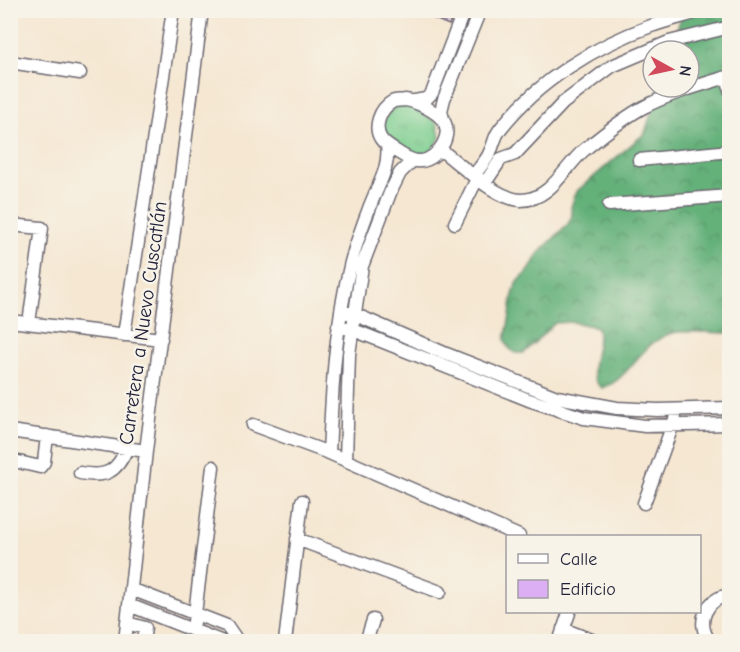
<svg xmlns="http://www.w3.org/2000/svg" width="740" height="652" font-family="'Comic Neue',sans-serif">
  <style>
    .grass { fill: url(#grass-tufts); stroke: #4f7865; stroke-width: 1.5 }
    .forest { fill: url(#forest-crowns); stroke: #446a5a; stroke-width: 1.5 }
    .building { fill: url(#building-back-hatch) }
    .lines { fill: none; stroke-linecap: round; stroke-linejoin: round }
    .minor-casing { stroke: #6c6770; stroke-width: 15 }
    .minor { stroke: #fff; stroke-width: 12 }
    .labels { text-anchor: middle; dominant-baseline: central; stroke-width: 5; stroke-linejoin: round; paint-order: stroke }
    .street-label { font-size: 20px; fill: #22223b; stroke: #f7f3e8 }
  </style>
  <defs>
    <pattern id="grass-tufts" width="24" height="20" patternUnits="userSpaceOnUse" patternTransform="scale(1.5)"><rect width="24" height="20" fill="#7cce8f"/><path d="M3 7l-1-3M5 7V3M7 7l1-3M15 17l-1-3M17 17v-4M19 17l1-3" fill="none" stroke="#6bb17c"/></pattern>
    <pattern id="forest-crowns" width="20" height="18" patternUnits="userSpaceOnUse" patternTransform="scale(1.5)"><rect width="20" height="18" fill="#65b17a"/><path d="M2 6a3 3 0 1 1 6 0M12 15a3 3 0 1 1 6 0" fill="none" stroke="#539065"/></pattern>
    <pattern id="building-back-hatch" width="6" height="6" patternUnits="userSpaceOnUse" patternTransform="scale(1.5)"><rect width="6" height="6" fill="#dcaef4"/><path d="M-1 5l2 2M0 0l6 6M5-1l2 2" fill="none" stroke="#bc95d2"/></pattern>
  </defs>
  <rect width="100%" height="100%" fill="#f7f3e8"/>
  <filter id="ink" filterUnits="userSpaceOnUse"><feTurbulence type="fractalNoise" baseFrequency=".0167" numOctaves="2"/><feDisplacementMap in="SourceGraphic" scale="12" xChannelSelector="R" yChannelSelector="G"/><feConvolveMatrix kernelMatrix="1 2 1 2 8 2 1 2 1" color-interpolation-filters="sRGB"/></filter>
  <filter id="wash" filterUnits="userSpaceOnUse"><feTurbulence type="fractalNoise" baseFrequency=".008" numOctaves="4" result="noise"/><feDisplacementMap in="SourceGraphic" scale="24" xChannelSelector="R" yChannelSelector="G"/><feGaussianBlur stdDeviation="1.35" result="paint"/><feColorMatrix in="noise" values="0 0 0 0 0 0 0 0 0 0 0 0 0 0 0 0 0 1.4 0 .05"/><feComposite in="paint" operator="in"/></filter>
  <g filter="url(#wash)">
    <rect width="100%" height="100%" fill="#f5e7d2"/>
    <path class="grass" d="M399,105L413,106L437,123L440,137C430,161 416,157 399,144C395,141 390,139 387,136C378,125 388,110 399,105Z"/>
    <path class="forest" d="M683,11H729V333C715,333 685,330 672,333C640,342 629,381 602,388C582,373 603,347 597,327L572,322L555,323L524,353H515L508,347L505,340L510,316L512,299L516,284L530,269L538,254L568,224L572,216L571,207L576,192L645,133L659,87H689V51H670Z"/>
    <g id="blocks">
      <path class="building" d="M414,10H455L449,25Z"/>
    </g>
  </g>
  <g filter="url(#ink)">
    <use href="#blocks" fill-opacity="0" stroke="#6c6770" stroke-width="1.5"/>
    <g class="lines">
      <g class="minor-casing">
        <path id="minor" d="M10,62L80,73
          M728,76L730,90
          M405,100C416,101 435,111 442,119C455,134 437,160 421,161C412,162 406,157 399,153C393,149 385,145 381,139C373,127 380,109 392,102C395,100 401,101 405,100Z
          M415,101L426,99L432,93L464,10
          M443,119L441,111L444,99L480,10
          M441,150C461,165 496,199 521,200C550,200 565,167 584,150C600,137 626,116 644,107C671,93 701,85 730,76
          M639,160L730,151
          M474,175C479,168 487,160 490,152C495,143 493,138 501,128C538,81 595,46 651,26C668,20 686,16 704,10
          M485,183L501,159L515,154L563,103L612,66L669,42L730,27
          M609,205L730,196
          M455,223L478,177
          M10,225L42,228L29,323
          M341,311L354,314L444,353L557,397L617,408L658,410L730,408
          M10,321L161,339
          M338,326L351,329L529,400L584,418L645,426L730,424
          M124,335L173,10
          M253,425L329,453L519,536
          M10,431L146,451
          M329,453C332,389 335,325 351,262C356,244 363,224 370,206C378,185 390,168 387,145
          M10,460L40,467L44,462L47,436
          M346,460L349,354L362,266L390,193L400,173L412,161
          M80,473C106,478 117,472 127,448
          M644,503L675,419
          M297,539L440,592
          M131,589L227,626L238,642
          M129,605L223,642
          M127,623L145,628L143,642
          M563,629L597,642
          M193,630L213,467
          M125,642L146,451L202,10
          M285,642L302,501
          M366,642L373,620
          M559,642L569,613
          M710,642C695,622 706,598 730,595"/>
      </g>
      <use href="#minor" class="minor"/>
    </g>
  </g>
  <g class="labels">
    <g class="street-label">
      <text transform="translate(143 323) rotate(-82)">Carretera a Nuevo Cuscatlán</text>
    </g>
  </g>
  <rect width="740" height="652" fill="none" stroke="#f7f3e8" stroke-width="36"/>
  <rect x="506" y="535" width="195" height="78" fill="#f7f3e8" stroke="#a29fa3" stroke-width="1.5"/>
  <rect x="518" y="554" width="30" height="9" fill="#ffffff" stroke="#a29fa3" stroke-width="1.5"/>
  <text x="560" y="565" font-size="18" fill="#22223b">Calle</text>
  <rect x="518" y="580" width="30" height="18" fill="#dcaef4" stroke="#a29fa3" stroke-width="1.5"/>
  <text x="560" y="595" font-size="18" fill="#22223b">Edificio</text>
  <g transform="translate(671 69) rotate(98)"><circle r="28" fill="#f7f3e8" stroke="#a29fa3" stroke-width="1.5"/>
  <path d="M0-4.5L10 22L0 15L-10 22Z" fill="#d1495b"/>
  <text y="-9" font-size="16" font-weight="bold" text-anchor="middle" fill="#22223b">N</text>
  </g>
</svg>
